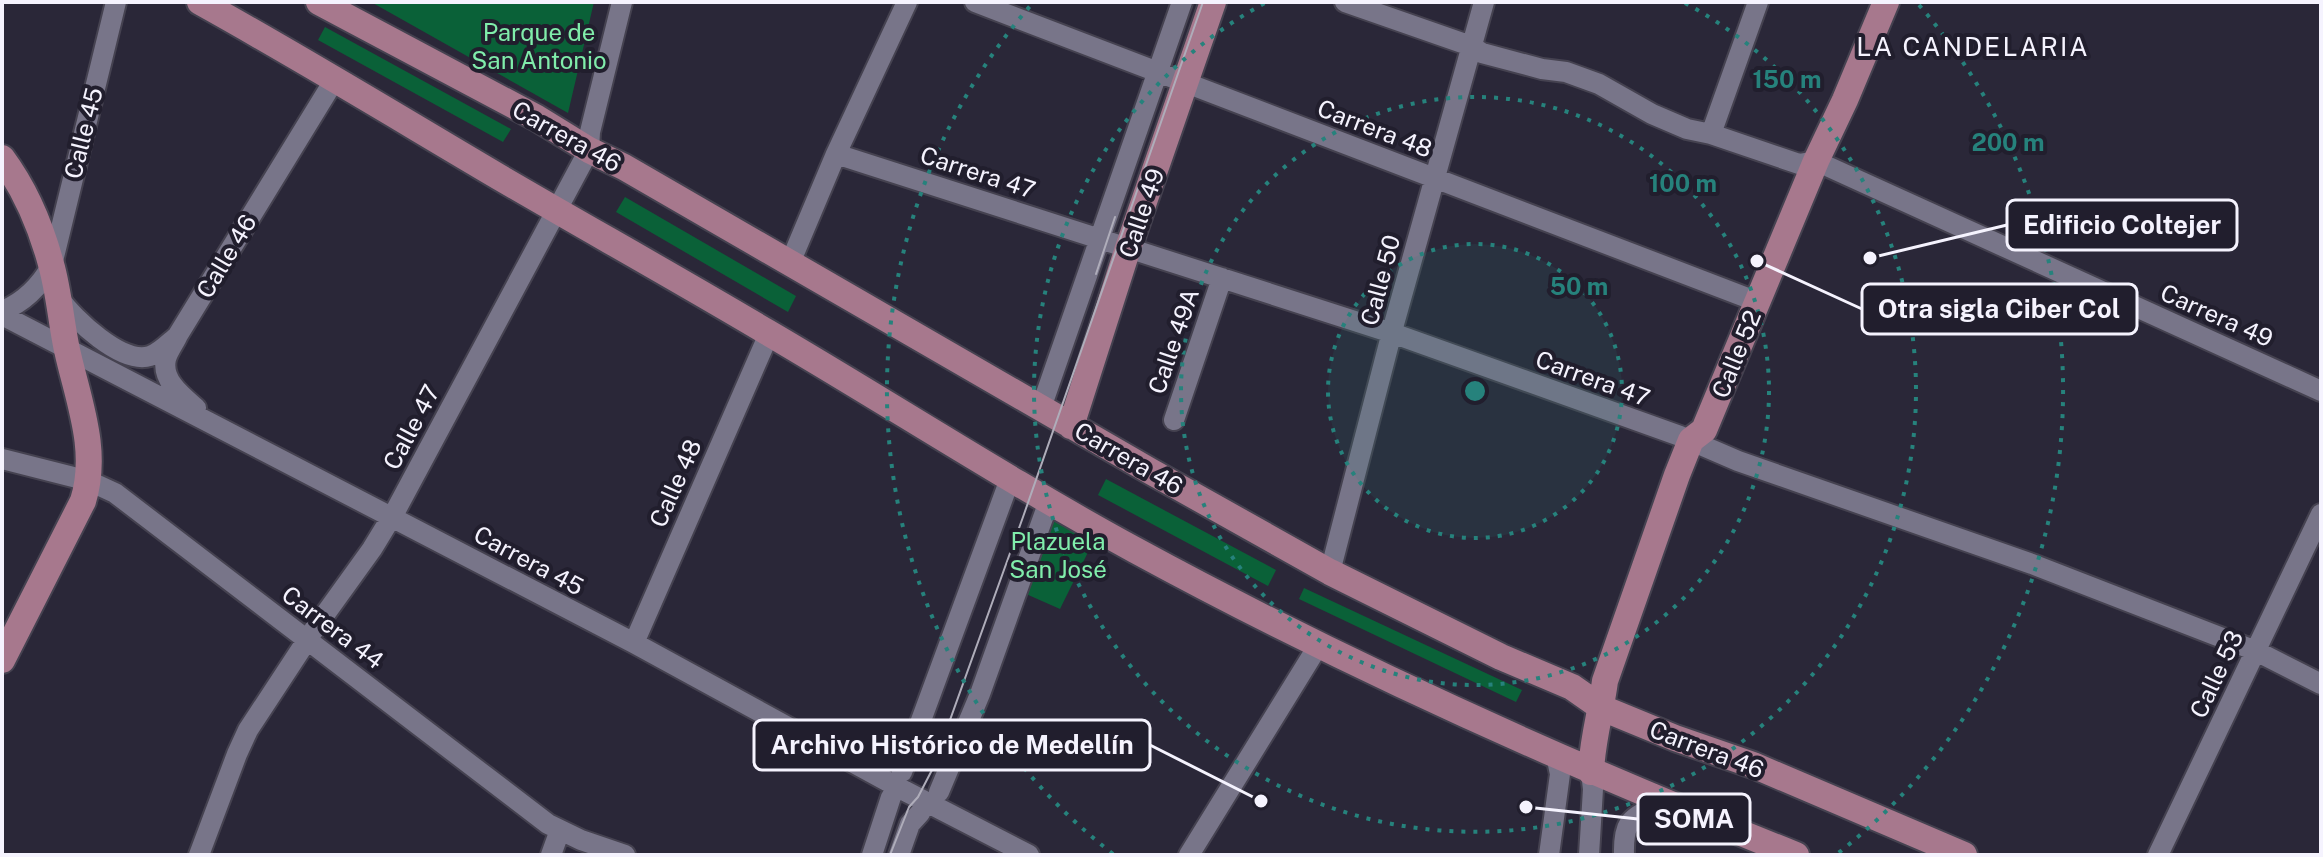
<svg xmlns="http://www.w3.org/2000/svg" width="2323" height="857" font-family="'Public Sans',sans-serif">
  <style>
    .green { fill: #0a6138 }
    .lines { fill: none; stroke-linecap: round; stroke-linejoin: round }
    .minor-casing { stroke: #454250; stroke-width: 24 }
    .major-casing { stroke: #454250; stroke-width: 30 }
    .minor { stroke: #787589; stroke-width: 20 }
    .major { stroke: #a7788d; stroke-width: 26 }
    .tram { stroke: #afadba; stroke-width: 2 }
    .ring { fill: none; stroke: #26827c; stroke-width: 4; stroke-dasharray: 4 8 }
    .labels { text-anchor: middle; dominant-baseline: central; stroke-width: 8; stroke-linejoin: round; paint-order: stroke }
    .park-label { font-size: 24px; fill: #80edab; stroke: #211e2d }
    .street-label { font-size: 24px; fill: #f5f3fe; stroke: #211e2d }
    .neighbourhood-label { font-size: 26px; letter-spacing: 2px; fill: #f5f3fe; stroke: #211e2d }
    .centre { fill: #26827c; stroke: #211e2d; stroke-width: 4 }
    .ring-label { font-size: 24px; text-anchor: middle; font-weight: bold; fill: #26827c; stroke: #211e2d; stroke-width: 8; stroke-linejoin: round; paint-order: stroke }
    .leader { fill: none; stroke: #f5f3fe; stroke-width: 3 }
    .callout-dot { fill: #f5f3fe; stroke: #211e2d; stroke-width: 3 }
    .callout { fill: #211e2d; stroke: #f5f3fe; stroke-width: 3 }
    .callout-label { font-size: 26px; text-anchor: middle; font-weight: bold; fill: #f5f3fe }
  </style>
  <rect width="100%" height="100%" fill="#2a2738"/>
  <path class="green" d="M371,2H594L568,113Z
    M325,27L511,129L503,142L318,40Z
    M625,197L796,296L788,312L616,212Z
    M1106,479L1276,570L1268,586L1098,495Z
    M1045,512L1094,540L1060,609L1017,590Z
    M1304,588L1522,690L1516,702L1299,599Z"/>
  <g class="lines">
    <g class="minor-casing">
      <path id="minor" d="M975,2L1758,302
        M1345,2L1471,46L1482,53L1542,69L1566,72L1599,84L1652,114L1687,129L1711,134L1799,164L1816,161
        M1711,134L1758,2
        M836,154L1392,333L1680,436L1738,461L2032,564L2256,651L2321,684
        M1829,167L2321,391
        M1102,232L1182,2
        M790,263L836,154L907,2
        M59,298C74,319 122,365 150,356C159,353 168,344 175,338
        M2,311C25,302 40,286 52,265L116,2
        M2,315L634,643L905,791L1029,855
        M196,408C182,396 161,380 166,359C168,351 175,342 178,335L335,79
        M1041,408L1098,244
        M1174,420L1222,278
        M2,459L89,481L115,493L548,824L581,840L625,855
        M1330,572L1394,324L1484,2
        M634,643L765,343
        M902,772L1010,479
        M939,792L980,694L1049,501
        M199,855L237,754L248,730L313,631L372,549L397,508L589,150L590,132L622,2
        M551,855L560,830
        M872,855L891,797
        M899,855L910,824L920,813
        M1189,855L1318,646
        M1549,855L1560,774L1556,755
        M1589,855L1593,789L1591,772
        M1624,855C1623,818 1632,819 1662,802
        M2158,855L2321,514"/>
    </g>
    <g class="major-casing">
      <path id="major" d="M200,2C301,58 399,118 499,177C588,229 678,279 767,332C890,404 1010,482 1135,550C1350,667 1569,765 1796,855
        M319,2L537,118L589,150L624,167L1150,471L1330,572L1501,657L1572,687L1602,708L1675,738L1753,765L1964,855
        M2,158C25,189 41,227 51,264C59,292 61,322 67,350C78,400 99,450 83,501L2,660
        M1071,426L1128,248L1213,2
        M1591,772C1592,741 1601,712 1605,681L1677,475L1691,440L1704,430L1816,161L1845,100L1886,2"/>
    </g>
    <use href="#minor" class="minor"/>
    <use href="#major" class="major"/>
    <path class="tram" d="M1096,274L1115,217
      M890,855L909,807L918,797L932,770L1023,517L1203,2"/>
  </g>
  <circle cx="1475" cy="391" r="147" fill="#26827c" fill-opacity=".12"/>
  <g class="ring">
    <circle cx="1475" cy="391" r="147"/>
    <circle cx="1475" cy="391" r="294"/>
    <path d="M1685 3A441 441 0 1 1 1265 3"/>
    <path d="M1113 854A588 588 0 0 1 1031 5M1919 5A588 588 0 0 1 1837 854"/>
  </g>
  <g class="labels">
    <g class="park-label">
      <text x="539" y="32">Parque de<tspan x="539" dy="28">San Antonio</tspan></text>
      <text x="1058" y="541">Plazuela<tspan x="1058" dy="28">San José</tspan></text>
    </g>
    <g class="street-label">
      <text transform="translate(1375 128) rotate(21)">Carrera 48</text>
      <text transform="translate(83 133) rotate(-76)">Calle 45</text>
      <text transform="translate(567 136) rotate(29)">Carrera 46</text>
      <text transform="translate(978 172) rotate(18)">Carrera 47</text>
      <text transform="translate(1141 213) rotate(-71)">Calle 49</text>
      <text transform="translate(226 256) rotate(-59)">Calle 46</text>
      <text transform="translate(1380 280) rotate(-75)">Calle 50</text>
      <text transform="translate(2217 315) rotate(24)">Carrera 49</text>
      <text transform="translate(1173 341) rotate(-71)">Calle 49A</text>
      <text transform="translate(1736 354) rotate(-68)">Calle 52</text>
      <text transform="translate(1593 378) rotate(20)">Carrera 47</text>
      <text transform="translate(411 427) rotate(-62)">Calle 47</text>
      <text transform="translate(1129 458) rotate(30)">Carrera 46</text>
      <text transform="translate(675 483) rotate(-66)">Calle 48</text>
      <text transform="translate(529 560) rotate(28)">Carrera 45</text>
      <text transform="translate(333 627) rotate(37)">Carrera 44</text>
      <text transform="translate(2216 674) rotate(-65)">Calle 53</text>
      <text transform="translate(1707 749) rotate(21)">Carrera 46</text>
    </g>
    <g class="neighbourhood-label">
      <text x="1973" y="46">LA CANDELARIA</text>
    </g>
  </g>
  <circle cx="1475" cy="391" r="12" class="centre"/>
  <g class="ring-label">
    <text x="1787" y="88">150 m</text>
    <text x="2008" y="151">200 m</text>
    <text x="1683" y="192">100 m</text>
    <text x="1579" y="295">50 m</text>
  </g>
  <path class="leader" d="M1870 258L2007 225M1757 261L1862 309M1261 801L1150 745M1526 807L1638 819"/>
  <g class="callout-dot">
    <circle cx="1870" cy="258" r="8"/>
    <circle cx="1757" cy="261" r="8"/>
    <circle cx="1261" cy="801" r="8"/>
    <circle cx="1526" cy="807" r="8"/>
  </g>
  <g class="callout">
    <rect x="2007" y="200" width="230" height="50" rx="8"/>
    <rect x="1862" y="284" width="275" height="50" rx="8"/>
    <rect x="754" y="720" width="396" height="50" rx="8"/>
    <rect x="1638" y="794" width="112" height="50" rx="8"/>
  </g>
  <g class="callout-label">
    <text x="2122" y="234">Edificio Coltejer</text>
    <text x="1999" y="318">Otra sigla Ciber Col</text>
    <text x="952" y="754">Archivo Histórico de Medellín</text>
    <text x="1694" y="828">SOMA</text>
  </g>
  <rect width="2323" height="857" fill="none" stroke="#f5f3fe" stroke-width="8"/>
</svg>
